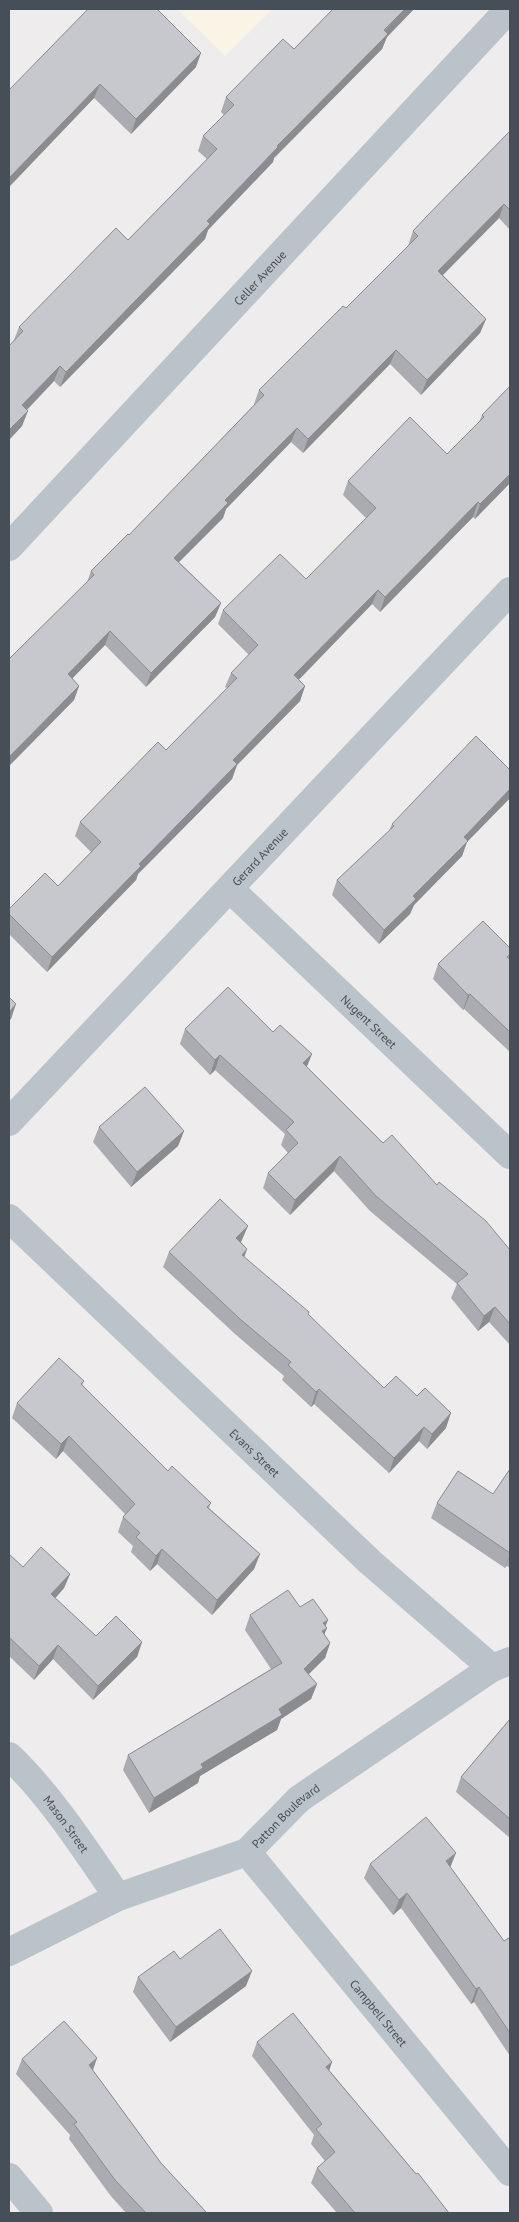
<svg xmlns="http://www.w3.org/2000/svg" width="519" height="2222" font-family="'PT Sans',sans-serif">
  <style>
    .commercial { fill: #f9f4e5 }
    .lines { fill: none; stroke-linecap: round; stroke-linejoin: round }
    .street { stroke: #bbc3ca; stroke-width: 28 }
    .wall { fill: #abacb1 }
    .shaded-wall { fill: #8b8c90 }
    .building { fill: #c7c8ce; stroke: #8b8c90 }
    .labels { text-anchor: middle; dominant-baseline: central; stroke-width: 4; stroke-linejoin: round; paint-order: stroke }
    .street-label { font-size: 12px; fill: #464e57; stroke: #fff }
  </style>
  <rect width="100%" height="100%" fill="#eeecec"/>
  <path class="commercial" d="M177,9H273L225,56Z"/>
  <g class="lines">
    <g class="street">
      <path id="s1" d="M9,547L509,9"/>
      <path id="s2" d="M230,889L510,1155"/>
      <path id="s3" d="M9,1122L510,591"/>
      <path id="s4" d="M9,1218L370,1562L492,1668"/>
      <path id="s5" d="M9,1756C52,1797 84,1848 118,1897"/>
      <path id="s6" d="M247,1852L510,2172"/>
      <path id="s7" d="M9,1952L118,1897L247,1852L299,1799L492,1668L510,1661"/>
      <path d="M9,2177L39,2213"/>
    </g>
  </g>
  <path class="wall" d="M333,9H414L387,37L382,49L274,158L273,162L208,230L205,239L60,387L54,381L27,410L22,426L9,440V346L14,340L19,327L128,240L207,159L198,151L203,136L224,115L221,112L226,97L294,49Z
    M196,67L131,134L94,98L9,187V90Z
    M510,131V230L499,218L443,275L486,319L480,333L421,395L390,364L303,453L291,442L226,509L223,518L179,562L221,603L215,617L146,687L105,645L72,678L79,686L74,700L9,766V659L87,582L91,571L129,535L254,405V404L259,390L346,308L408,246L413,231Z
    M510,386V483L475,519L473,517L380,612L372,604L298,680L305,686L300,701L237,765L232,779L138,874L136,880L47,972L9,934V909L58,886L91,852L75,836L80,822L166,750L227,688L225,687L231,673L249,655L218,624L223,610L306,579L366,518L343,495L348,481L447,454L479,422L482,415Z
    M510,770V798L467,842L462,856L414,905L410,914L379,944L332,895L337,880L389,831L392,824Z
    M510,948V1052L464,1009L463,1010L433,979L438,964Z
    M185,1029L307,1067L383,1143L437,1185L510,1250V1345L489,1322L478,1331L451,1298L457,1284L370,1211L334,1171L290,1215L263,1188L268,1173L288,1153L281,1145L285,1134L215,1070L210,1075L180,1044Z
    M99,1127L184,1131L178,1146L131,1187L93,1142Z
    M242,1240L241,1242L247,1249L244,1257L308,1315L384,1388L417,1396L446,1428L427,1449L419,1441L389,1473L314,1404L311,1407L282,1380L284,1376L235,1334L163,1267L169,1252Z
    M84,1381L82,1386L168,1471L211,1503L209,1508L260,1554L254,1569L212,1615L157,1564L150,1571L131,1552L133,1546L118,1532L123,1517L125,1514L63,1451L56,1459L12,1418L17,1403Z
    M510,1469V1568L507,1566L505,1568L431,1518L437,1503L493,1494Z
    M9,1554L23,1567L70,1574L64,1588L55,1598L96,1636L142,1642L137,1657L93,1700L53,1659L34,1680L9,1656Z
    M300,1607L328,1620L325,1626L327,1628L324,1634L330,1643L325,1658L308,1674L317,1684L311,1699L281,1719L277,1730L200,1776L198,1783L149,1813L123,1770L128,1755L271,1669L245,1630L250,1615Z
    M510,1719V1838L456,1792L461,1777Z
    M370,1864L450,1868L504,1941L510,1937V2056L474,2002L471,2004L401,1908L393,1915L364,1878Z
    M180,1959L246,1986L170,2042L133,1992L138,1977Z
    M257,2042L332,2062L329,2070L449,2213H337L311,2183L317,2168L325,2161L311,2144L314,2135L252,2056Z
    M97,2058L92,2070L161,2163L207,2213H126L110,2195L69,2139L70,2135L16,2074L22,2059Z"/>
  <path class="shaded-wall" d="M405,9H414L387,37L382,49L274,158L273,162L208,230L205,239L60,387L66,372Z
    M201,53L196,67L131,134L136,119Z
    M100,84L94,98L9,187V178Z
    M504,204L499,218L433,285L438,271Z
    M486,319L480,333L421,395L427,380Z
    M396,350L390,364L303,453L308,439Z
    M60,366L54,381L17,420L22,405Z
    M28,411L22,426L9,440V430Z
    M297,428L291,442L226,509L223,518L169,572L174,558L225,500Z
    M510,474V483L475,519L480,504Z
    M478,502L473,517L380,612L385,597Z
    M378,590L372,604L289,690L294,675Z
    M221,603L215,617L146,687L151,673Z
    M110,631L105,645L63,688L68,674Z
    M79,686L74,700L9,766V757Z
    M305,686L300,701L237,765L232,779L138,874L136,880L47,972L52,957L233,760Z
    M510,789V798L467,842L462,856L414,905L410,914L379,944L384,930L464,837Z
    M470,994L464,1009L463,1010L468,995Z
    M16,1004L11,1019L9,1021V1012Z
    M312,1054L306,1069L303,1063Z
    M220,1055L215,1070L210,1075L215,1060Z
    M184,1131L178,1146L131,1187L137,1172Z
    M340,1156L334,1171L290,1215L295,1200Z
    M248,1226L242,1240L231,1253L236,1238Z
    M247,1249L242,1264V1255Z
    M495,1307L489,1322L478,1331L484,1316Z
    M319,1389L314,1404L311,1407L316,1392Z
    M451,1413L446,1428L427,1449L432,1434Z
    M424,1427L419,1441L389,1473L394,1458Z
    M69,1436L63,1451L56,1459L61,1444Z
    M162,1549L157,1564L150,1571L156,1556Z
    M260,1554L254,1569L212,1615L217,1600Z
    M510,1554V1556L505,1568Z
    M70,1574L64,1588L46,1609L51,1594Z
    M328,1620L324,1630L327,1628L321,1643L323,1623Z
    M142,1642L137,1657L93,1700L98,1686Z
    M330,1643L325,1658L299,1684L304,1669Z
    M58,1645L53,1659L34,1680L39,1666Z
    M317,1684L311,1699L281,1719L277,1730L200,1776L198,1783L149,1813L154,1798L279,1709Z
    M456,1853L450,1868L446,1861Z
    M407,1893L401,1908L393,1915L399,1900Z
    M252,1971L246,1986L170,2042L176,2027Z
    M479,1987L474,2002L471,2004L476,1989Z
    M97,2058L92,2073L89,2065Z
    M332,2062L327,2077L326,2067Z"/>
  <path class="building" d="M88,9H157L201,53L136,119L100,84L9,178V90Z
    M333,9H405L384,30L388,34L277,146L278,147L207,221L210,224L66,372L60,366L22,405L28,411L9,430V346L23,331L19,327L116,228L128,240L217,149L203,136L234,105L226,97L283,39L294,49Z
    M510,131V210L504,204L438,271L486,319L427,380L396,350L308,439L297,428L225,500L228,503L174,558L221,603L151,673L110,631L68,674L79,686L9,757V659L94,575L91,571L128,534L129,535L264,395L259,390L343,306L346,308L418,236L413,231L426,217Z
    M510,386V474L480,504L478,502L385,597L378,590L294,675L305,686L233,760L237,764L139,864L141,866L52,957L9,914V909L45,873L58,886L101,842L80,822L158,742L166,750L237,678L231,673L258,645L223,610L280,554L306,579L376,508L348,481L410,417L447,454L484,417L482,415Z
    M476,736L510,770V789L464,837L468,841L413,896L416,899L384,930L337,880L394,826L392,824Z
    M483,921L510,948V954L507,957L510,959V1032L470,994L468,995L438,964Z
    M228,987L273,1032L280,1025L312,1054L303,1063L383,1143L392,1135L437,1185L439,1182L486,1221L510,1250V1324L495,1307L484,1316L457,1283L468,1274L376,1196L340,1156L295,1200L268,1173L298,1143L286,1130L294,1122L220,1055L215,1060L185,1029Z
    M9,997L16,1004L9,1012Z
    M145,1087L184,1131L137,1172L99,1127Z
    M220,1199L248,1226L236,1238L247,1249L242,1255L309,1312L308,1314L384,1388L396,1376L417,1396L425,1388L451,1413L432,1434L424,1427L394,1458L319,1389L316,1392L288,1365L291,1362L240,1319L169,1252Z
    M59,1358L84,1381L81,1384L168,1471L172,1466L211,1503L207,1507L260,1554L217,1600L162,1549L156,1556L136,1537L140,1533L123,1517L135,1504L69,1436L61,1444L17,1403Z
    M510,1469V1553L437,1503L458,1471L493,1494Z
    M41,1547L70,1574L51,1594L96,1636L116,1616L142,1642L98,1686L58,1645L39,1666L9,1637V1554L23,1567Z
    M288,1590L300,1607L313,1599L328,1620L323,1623L327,1628L322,1631L330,1643L304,1669L317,1684L279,1709L282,1715L201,1764L203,1768L154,1798L128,1755L282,1663L250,1615Z
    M510,1719V1819L461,1777Z
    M426,1817L456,1853L446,1861L504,1941L510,1937V2033L479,1987L476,1989L407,1893L399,1900L370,1864Z
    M220,1929L252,1971L176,2027L138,1977L174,1951L180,1959Z
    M293,2013L332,2062L326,2067L416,2174L418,2173L449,2213H355L317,2168L335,2152L316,2129L322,2124L257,2042Z
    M64,2021L97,2058L89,2065L161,2163L207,2213H146L115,2180L74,2124L77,2122L22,2059Z"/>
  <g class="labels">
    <g class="street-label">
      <text stroke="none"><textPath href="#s1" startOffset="368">Celler Avenue</textPath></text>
      <text stroke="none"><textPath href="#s3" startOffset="365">Gerard Avenue</textPath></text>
      <text stroke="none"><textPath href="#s2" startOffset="192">Nugent Street</textPath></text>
      <text stroke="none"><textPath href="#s4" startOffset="340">Evans Street</textPath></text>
      <text stroke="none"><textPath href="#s7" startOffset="312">Patton Boulevard</textPath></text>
      <text stroke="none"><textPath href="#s5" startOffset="89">Mason Street</textPath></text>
      <text stroke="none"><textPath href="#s6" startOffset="208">Campbell Street</textPath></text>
    </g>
  </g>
  <rect width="519" height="2222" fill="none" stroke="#464e57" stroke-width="20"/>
</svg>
